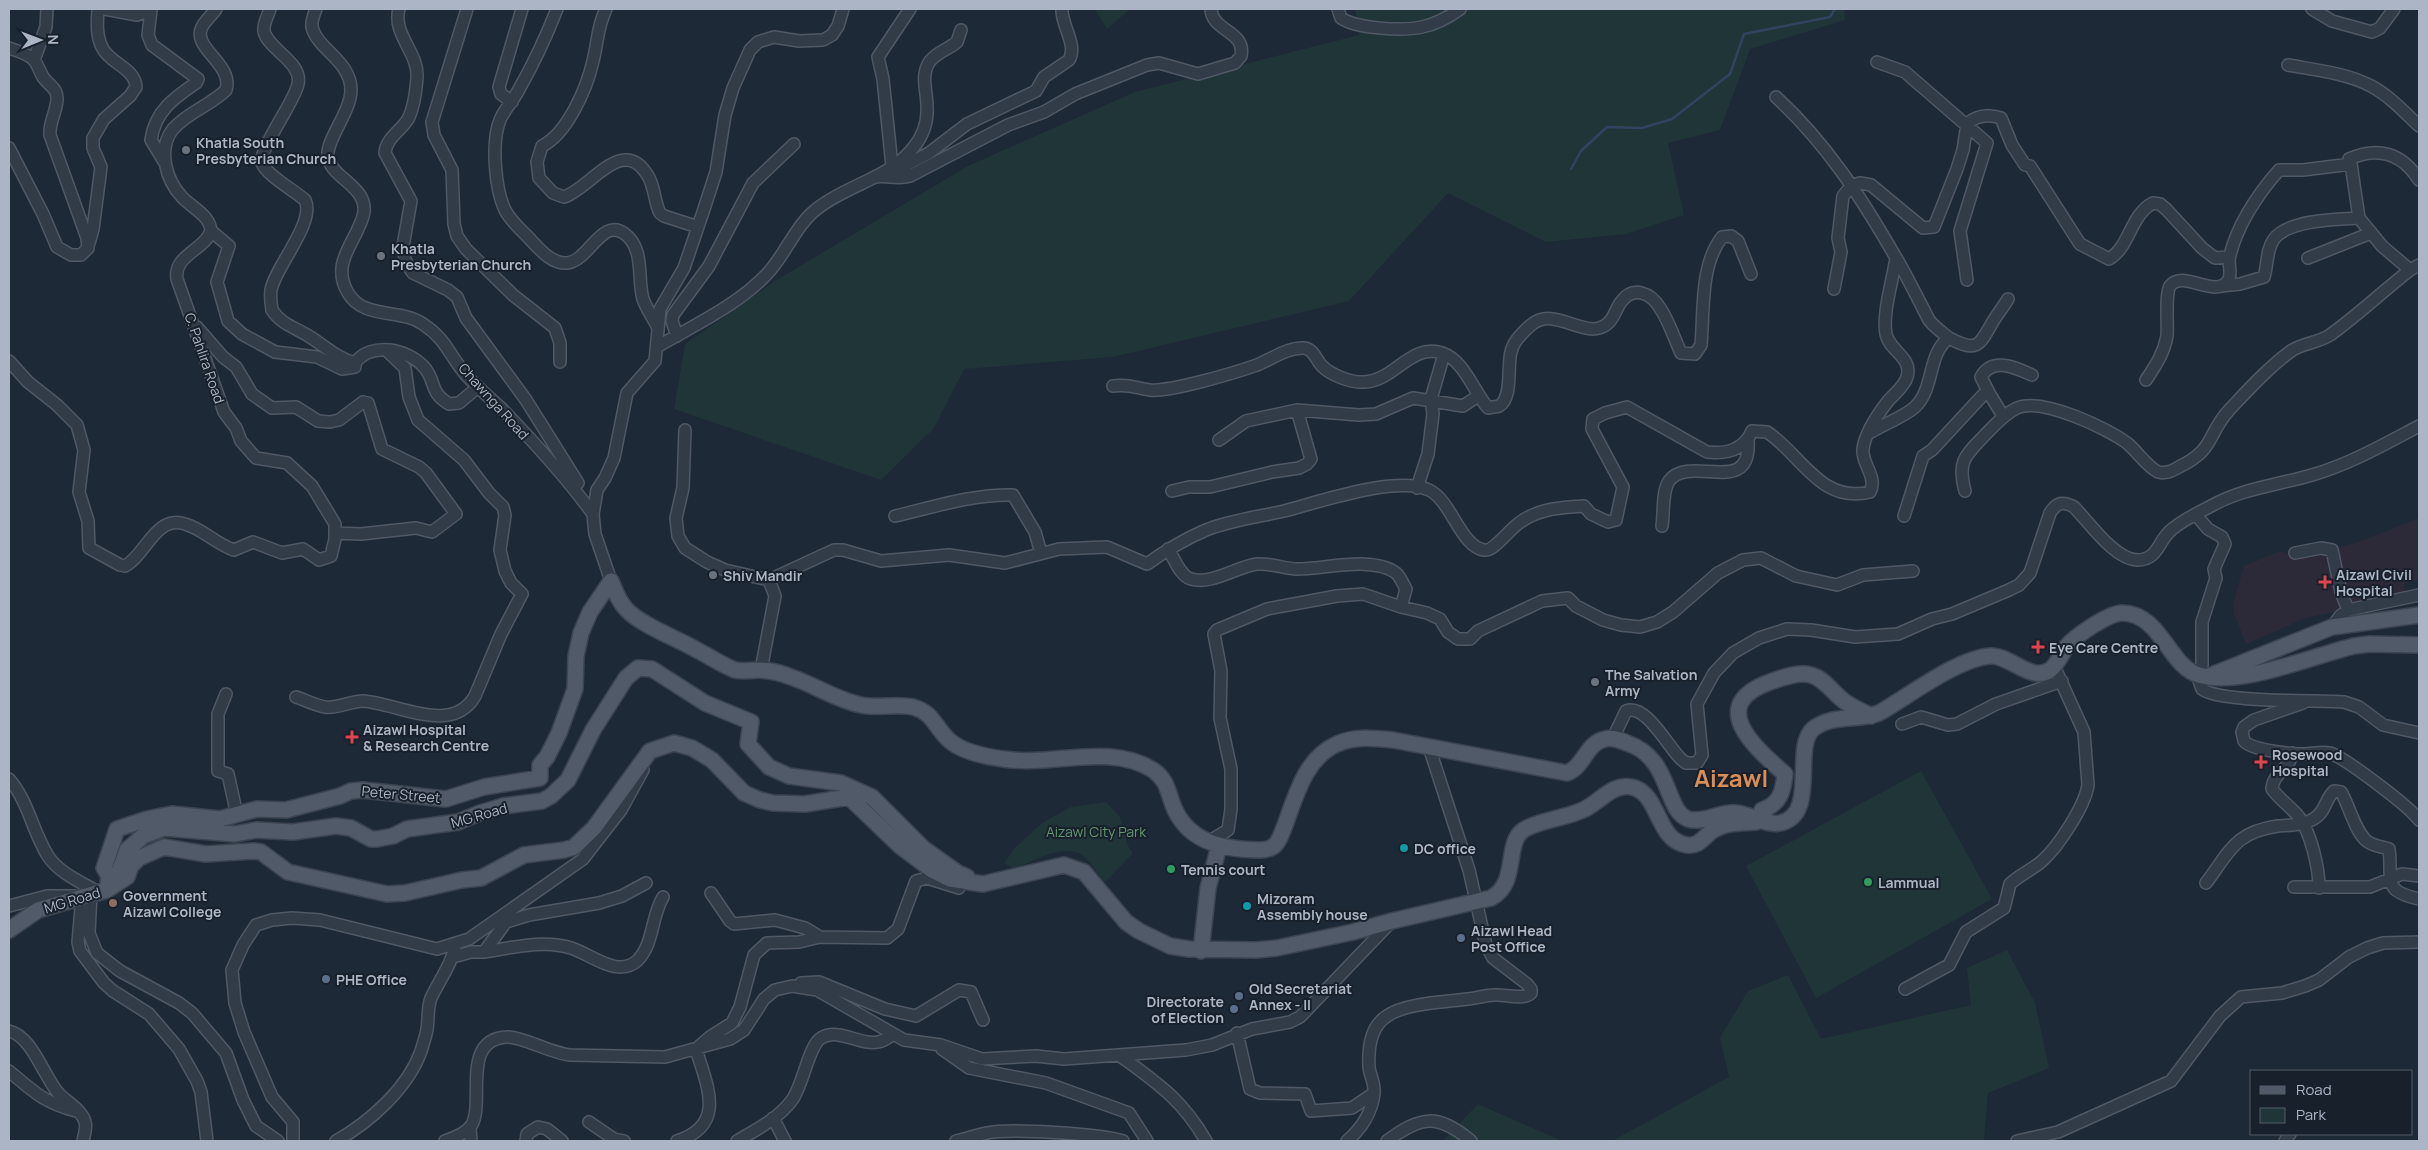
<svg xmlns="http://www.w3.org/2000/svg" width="2428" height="1150" font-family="Manrope,sans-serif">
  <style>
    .medical { fill: #2c2a38 }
    .green { fill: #203538 }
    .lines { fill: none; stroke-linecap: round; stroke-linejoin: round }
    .stream { stroke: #31445f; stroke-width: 2.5 }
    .minor-casing { stroke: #505866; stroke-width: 14 }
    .major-casing { stroke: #3c4451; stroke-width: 18 }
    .minor { stroke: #323b48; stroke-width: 11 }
    .major { stroke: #505a68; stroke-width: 15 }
    .worship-dot { fill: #6b7280; stroke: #18202c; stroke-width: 2 }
    .health-dot { fill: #e0444e; stroke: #18202c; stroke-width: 2 }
    .culture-dot { fill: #0f9aa8; stroke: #18202c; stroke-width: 2 }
    .leisure-dot { fill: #2e9e5b; stroke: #18202c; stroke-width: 2 }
    .education-dot { fill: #8d6e63; stroke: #18202c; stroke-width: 2 }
    .service-dot { fill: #5c6f8a; stroke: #18202c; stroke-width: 2 }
    .labels { text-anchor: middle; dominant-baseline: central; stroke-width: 4; stroke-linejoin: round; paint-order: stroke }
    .poi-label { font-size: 14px; font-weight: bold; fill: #acb5c5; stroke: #18202c; text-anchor: start }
    .street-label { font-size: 14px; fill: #acb5c5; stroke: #18202c }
    .park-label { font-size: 14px; fill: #63966f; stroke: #18202c }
    .town-label { font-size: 24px; font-weight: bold; fill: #d88e54; stroke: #18202c }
  </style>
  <rect width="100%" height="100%" fill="#1e2937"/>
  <path class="medical" d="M2419,518V579L2404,584L2406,596L2306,618L2246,644L2234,613V600L2244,566L2281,551L2295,557L2356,543Z"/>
  <path class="green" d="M1095,9H1130L1107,29Z
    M1355,9H1844L1845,20L1750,49L1720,130L1668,143L1684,215L1626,234L1546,242L1448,193L1349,301L1113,357L964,369L934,428L881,480L674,409L685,344L775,281L968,166L1135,92L1359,35Z
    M1921,771L1992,899L1816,998L1746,866Z
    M1106,802L1120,817L1128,846L1133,853L1105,882C1098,874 1090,861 1082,855C1063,843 1032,862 1015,869L1004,863L1015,848L1042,823L1071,807Z
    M2007,950L2035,1003L2049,1068L1988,1093L1984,1139L1982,1141H1612L1729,1077L1720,1038L1748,991L1788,975L1821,1039L1971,1005L1967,968Z
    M1478,1104L1562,1141H1443Z"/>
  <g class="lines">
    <path class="stream" d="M1571,169L1581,151L1607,127L1642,128L1672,119L1730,74L1744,34L1830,17L1835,9"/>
    <g class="minor-casing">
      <path id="minor" d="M105,9L137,15L151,9
        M270,9C268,16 263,23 264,31C267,49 303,62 298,84C294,103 258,150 262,163C267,176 294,190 305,200C316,222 275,267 271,290C270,297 271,304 272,310C281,324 294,327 307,335C324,345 336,358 355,363C371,341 408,349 424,367C437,382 428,391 449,404L459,403L478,387
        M316,9C314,14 311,21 312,27C317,49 351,61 351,90C351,112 325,141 328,157C331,178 367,186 364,212C359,240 329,261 348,293C364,320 400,308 423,324C447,340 449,355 466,375C477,387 490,398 502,409C534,442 566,477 593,514
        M399,9C392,34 419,53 417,78C416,90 414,108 408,119C401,131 386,138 385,153L411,201L403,246L405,259L408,266L413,273L448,290L457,297L466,318L526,400L578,483
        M467,9L432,122L434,135L452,170L454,224L457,236L466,249L513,295L555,328L560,343V362
        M557,9C546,37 533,65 518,91C513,101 504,110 500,120C491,142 495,189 505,210C510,220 520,229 527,236C538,247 550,264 567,263C589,261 602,216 625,234C645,249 637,279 643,299C646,308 653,318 657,326
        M606,9C597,27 598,42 593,61C587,88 567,134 542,146L537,162L539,178L553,193L564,197C590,189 623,133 648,176C655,187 654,202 660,213L664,216L698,227
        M1338,9L1341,18C1357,29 1403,31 1422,27C1436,24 1449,17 1460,9
        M2312,9L2332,21L2372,32L2380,28L2394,9
        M151,10L148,35L152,45L198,79L196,83C174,98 155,111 151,140L165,163
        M9,48C17,51 27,53 34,60C38,65 40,72 43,77C49,86 58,88 57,100C56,113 49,122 50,135L87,238L88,248L81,255H71L57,247L43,214L9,148
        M34,60L46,27L47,9
        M1877,62L1905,72L1987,143L1960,231L1967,280
        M2288,65C2316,70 2346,73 2371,86C2390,96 2404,112 2419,126
        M1776,97C1826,143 1861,197 1895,256C1907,276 1918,299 1929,320C1933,326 1943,333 1949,338C1927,354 1935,388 1915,407C1904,417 1884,424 1871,432
        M512,102L501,94L499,87L522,9
        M2351,164L2359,218L2382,246L2410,270
        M892,166L883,79L878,57L910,9
        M875,177C887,175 898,180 910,176L1008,125L1044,112L1075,94L1147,65L1159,63L1198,74L1235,63L1241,56C1246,30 1212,32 1211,9
        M894,177L908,164L929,153L967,124L1036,91L1044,77L1069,60C1078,45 1061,25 1062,9
        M211,231L229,246L217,282L228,321L242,334L275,352L317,357L342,369L355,367V363
        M89,243L93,229L101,167L93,148V138L104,119L130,96L136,87C135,68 111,64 103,49C96,37 97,22 98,9
        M2308,258L2371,233
        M2221,286L2240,284L2264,277C2268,264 2266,250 2274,239C2288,220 2337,219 2359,218
        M1834,289L1841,252L1838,238L1843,196L1851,186L1860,183L1871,185L1923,228L1934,227L1957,169L1963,150L1967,124C1977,115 1989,114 2001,118L2012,145L2025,165L2030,166L2080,244L2109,259C2130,247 2130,215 2153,203L2160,204L2166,209L2202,248L2215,258L2229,257
        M197,327L223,357L236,367L252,394L272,408L296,407L318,421L330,422L339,420L363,402L368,403L382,449L419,467L426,473L456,514L432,532L416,528L361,534L335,533
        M677,336L672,321L673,315L709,266L753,183L794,144
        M1949,338C1976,352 1979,347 1992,323C1997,315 2003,307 2008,299
        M657,347C694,325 738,305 767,274C786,254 796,224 818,208C847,185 890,178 913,148C923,136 928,121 927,106C927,91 920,75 930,61C937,52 949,49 957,42L961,30
        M9,361L28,382L57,405L77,425L84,450L79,492L88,521L89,548L120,565L125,566C145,556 156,514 185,524C203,529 216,544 234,550L253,542L282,553L303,549L319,560L331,556L335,539V524L312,486L287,463L256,458L241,441L236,428L224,412L177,279C173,255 205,250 211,231C210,215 192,208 182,197C166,180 157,149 173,129C188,112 211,105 226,90C234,64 191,48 202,27C205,21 212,15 216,9
        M2146,380C2156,365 2164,353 2167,336C2168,325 2165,294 2170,286C2183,269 2215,299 2228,281C2233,273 2227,263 2230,255C2238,224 2258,194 2279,170H2303L2351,164L2349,159C2378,146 2402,153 2419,180
        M1113,386C1132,384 1134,388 1150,390C1170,392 1234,373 1254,366C1269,361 1287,347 1304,348C1314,349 1316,360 1322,366C1331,375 1351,383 1364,382C1395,381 1410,343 1442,353C1464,360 1474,392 1488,408C1491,407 1496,407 1499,406C1513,399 1507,365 1511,352C1513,342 1524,331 1531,325C1550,309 1572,328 1593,329C1597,329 1604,327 1607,324C1614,319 1616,308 1621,302C1633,285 1651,293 1660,308C1669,321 1674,338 1681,353L1695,354L1701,345C1704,311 1700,265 1722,237L1731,236L1738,241L1751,274
        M1989,393L1981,377C1992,356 2017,368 2032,375
        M685,430L683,488L676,518L678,536L685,548L707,562L725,570L769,580L775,596L761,670
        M1219,440L1246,421L1297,410L1359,415L1376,414L1413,398L1463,406L1478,396
        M1417,488L1428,454L1433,414L1431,399L1444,354
        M1172,491L1189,487H1210L1272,472L1299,468L1307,464L1311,459L1297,410
        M1965,491C1957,461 1965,456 1985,435C1995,425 2004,414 2017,408C2041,397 2107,428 2127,443C2138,452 2146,466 2158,472C2166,474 2172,471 2179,467C2216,449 2206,435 2230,409C2249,389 2269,367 2291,351C2302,343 2318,343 2330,335C2358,315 2383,291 2410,270L2419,265
        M2196,515L2208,529L2222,537L2225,544L2214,569L2216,578L2202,622V665L2197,675L2202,689C2220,703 2317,700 2344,702L2359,707L2383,725L2419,733
        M895,516C934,507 973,494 1013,495L1035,532L1041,553
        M1904,516L1923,456L1932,450L1983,395L1989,393L2003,416
        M1662,526C1664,513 1662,491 1669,481C1690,453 1752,499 1748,440
        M1168,549C1174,558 1180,576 1191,579C1212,585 1236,567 1257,564C1270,563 1282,568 1295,569C1321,570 1373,555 1396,573C1400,576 1403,584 1406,589L1401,607
        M2295,553L2321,548L2332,550L2341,592L2348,610
        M769,580L834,550H843L881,561L949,555L1005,563L1059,549L1107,547L1147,564C1165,551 1185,539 1206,530C1231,520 1258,517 1284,511C1319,502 1396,475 1429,490C1451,500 1461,547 1484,550C1493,552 1510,529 1519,523C1539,508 1560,508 1584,506L1591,514L1608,522L1616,520L1623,487L1592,429L1593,419L1605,413L1627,407L1707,452C1727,454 1744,450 1752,431L1767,432C1801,454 1820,504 1870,492C1878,477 1861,463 1863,449C1865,432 1878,414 1888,401C1894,394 1904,387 1907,377C1913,357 1889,351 1886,334C1882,314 1893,279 1896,258
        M611,581L595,534L593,514L597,490L605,478L614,458L627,393L655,361L660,309L684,268L703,212L716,172L725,115L733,88L750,50L758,42L774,37L799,41L823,40L832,35L838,26L843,9
        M2332,627L2340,616L2348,610L2419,595
        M226,694L218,714V771L228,774L237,815
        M296,697C305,700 315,705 325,707C337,709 351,701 363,701C397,703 452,736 475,696L501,634L522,594L511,583L505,571L500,550L505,515L503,507L489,493L464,460L418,420L409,397L405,368L387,351
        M2303,703L2254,720L2244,727L2242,732L2244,741C2251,750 2291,754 2303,754C2312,754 2321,751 2330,753C2345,758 2409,806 2419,820
        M1902,724L1921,717L1948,725L1957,724L1996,704L2062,681
        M1613,738L1626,711C1646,703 1668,747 1681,759L1686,763H1697L1702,755L1697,704L1714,673L1733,653L1759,638L1787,629L1811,630L1855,637L1898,634L1932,619L1952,614L2009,590L2019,585L2030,573L2050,513C2057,502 2063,501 2074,507C2089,522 2114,559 2137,560C2157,560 2158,543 2169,532C2180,521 2198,513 2211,506C2243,488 2278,485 2312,475C2350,464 2385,444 2419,426
        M2292,753C2290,770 2273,772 2272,789C2280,800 2291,807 2299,817C2311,833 2319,868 2319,888
        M9,779C29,802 32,831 48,856C59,873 81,882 98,892
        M1208,842L1228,830L1231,809V769L1220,718L1221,671L1214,634L1217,630L1267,609L1337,596L1363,594L1401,607L1427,613L1440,619L1448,632L1458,639H1470L1478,631L1542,601L1568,598L1576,606L1603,620L1621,625L1640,627L1657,622L1673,612L1718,573L1743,560L1761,558L1796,576L1837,585L1863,575L1913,571
        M2206,883C2230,851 2235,832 2278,826C2290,825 2305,825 2315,818C2326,811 2325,799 2334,791L2341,792C2349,804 2356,837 2370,843C2375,846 2383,847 2389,849C2393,880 2381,891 2419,899
        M2294,887H2370L2402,874L2419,876
        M711,893L730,921L734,924L775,920L805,928L820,937
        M91,894L89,933L97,953L120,971L179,1003L192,1013L226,1053L243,1100L256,1126L278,1141
        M9,906L47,896H82L78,942L80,951L104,983L113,991L149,1014L179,1049L197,1081L201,1092L207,1141
        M484,952C511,948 543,939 571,948C591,954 618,979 638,960C654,943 651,917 663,897
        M453,957L471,952H484L506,922L529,915L599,903L622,896L646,883
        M801,983L819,982L885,1009L916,1016L959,990L971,992L983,1020
        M1905,989L1949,965L1966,932L2004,908L2010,884C2019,875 2032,870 2042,861C2058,847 2085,806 2088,785L2084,732L2054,666
        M9,1031C32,1036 44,1077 59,1094C67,1102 82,1110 85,1122C87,1128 84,1135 83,1141
        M1237,1033L1250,1089L1260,1093L1305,1094L1311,1111L1352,1108L1374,1093
        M942,1049L969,1068L1046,1083L1129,1113L1147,1141
        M1119,1055C1157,1083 1182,1099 1206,1141
        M9,1071C34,1092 43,1102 76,1111
        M773,1118L785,1141
        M589,1122L614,1139L624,1141
        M470,1128L471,1141
        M293,1141V1122L272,1097L244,1032L235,1003L232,970L243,945L256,925L272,920L292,918L320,920L437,949L469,939L583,859L621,810L643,770
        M336,1141C370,1122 408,1088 421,1051C423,1044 426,1036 427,1029C429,1018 427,1008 431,998C440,979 452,964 456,943
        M445,1141C454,1138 465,1134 471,1126C486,1104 459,1038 508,1037C523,1037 551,1053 570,1055L665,1057L730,1039L744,1030L764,999L775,990L792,986L817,990L904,1040L941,1045L982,1059L1036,1056L1064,1059L1186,1050L1212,1045L1252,1029L1290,1022L1300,1017L1392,921
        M526,1141L527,1134L538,1127L547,1129L562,1141
        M677,1141C727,1125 707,1086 696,1049L710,1037L732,1023L740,1007L754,955L767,943L799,942L820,937L887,938L898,929L916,881L927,878L959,888
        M737,1141C756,1130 779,1118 792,1100C803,1085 809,1045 821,1038C839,1027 860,1046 878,1042C883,1041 888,1038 892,1035
        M956,1141C966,1139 976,1135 987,1133C1009,1128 1101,1134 1123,1141
        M1347,1141C1361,1129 1372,1112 1374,1093C1375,1083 1370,1076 1369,1067C1368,1048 1371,1026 1387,1016C1405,1003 1446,1002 1468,999C1478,998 1487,994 1498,995C1507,995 1524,1000 1531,993V989L1527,984L1493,958L1486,945L1469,870L1429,747
        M1387,1141C1421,1116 1437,1113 1471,1141
        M2017,1141L2058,1132L2171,1081L2220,1016L2241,997L2282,993L2305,986L2319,980L2349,957L2367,948L2383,943L2419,942
        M2285,1141L2290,1134"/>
    </g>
    <g class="major-casing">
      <path id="major" d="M611,581C615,591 619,602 627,610C641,625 678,639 697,650C709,656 722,665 735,670C742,672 751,670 758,670C769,670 781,673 791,677C815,685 836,700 861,705C878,709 896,703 913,707C933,712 936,729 950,741C963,752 988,757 1004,759C1052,767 1109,742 1153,770C1169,781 1168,795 1175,810C1191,844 1228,850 1260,850C1265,850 1270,849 1274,846C1280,841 1282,832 1285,825C1296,796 1305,758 1337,744C1354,736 1375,738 1393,740L1567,773C1584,767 1586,743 1605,739C1613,737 1620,740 1627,743C1672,758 1664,810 1688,819C1703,824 1721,811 1736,813C1751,814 1766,826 1780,823C1819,815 1792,747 1813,729C1831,714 1858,721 1879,713C1909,696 1956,659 1990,656C2009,654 2031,683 2050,670C2057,665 2062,653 2067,646C2075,636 2109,613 2122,613C2161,613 2169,667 2199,675C2240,687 2312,656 2354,646L2369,644L2419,645
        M2209,676L2332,627L2419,615
        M1766,821L1762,810C1780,804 1783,792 1785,774C1754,747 1706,705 1770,682C1781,678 1799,671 1811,675C1825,679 1833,693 1844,701C1852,707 1862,711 1871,716
        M107,890L127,877L131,866L139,858L164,847L206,854L254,851L261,852L288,872L387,894L405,893L462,880L481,878L524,855L564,850L574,847L594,828L650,751L674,743L692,748L712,760L744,793L760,800L773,803L805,804L849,797L900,846L932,870L950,879L983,884L1064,865L1084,872L1126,922L1139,931L1170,946L1189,949L1256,950L1277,948L1353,932L1392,921L1491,898C1521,882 1502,839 1527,828C1545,819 1567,818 1585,809C1601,801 1614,781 1635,788C1660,797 1657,841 1687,845C1698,847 1704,837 1712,831C1725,822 1741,823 1756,822
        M107,890L109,876L104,868L117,829L147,819L172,814L220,819L257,809L286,810L340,796L351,791L363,790L446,799L484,787L540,778V765L547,757L559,733L575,689L576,656L581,633L590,612L611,581
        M9,930L38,910L107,890L116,881L127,850L143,836L164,828L235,834L256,830L293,832L336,826L351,828L371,839H377L393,836L407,829L458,822L480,813L503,806L542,801L551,796L568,780L593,730L626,678L638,668L652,669L705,703L751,722L748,744L769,767L789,776L841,783L872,797L923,848L958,873L967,877
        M1201,951L1208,888L1219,846"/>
    </g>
    <use href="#minor" class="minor"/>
    <use href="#major" class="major"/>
  </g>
  <g class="worship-dot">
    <circle cx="186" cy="150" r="5"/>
    <circle cx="381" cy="256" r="5"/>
    <circle cx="713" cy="575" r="5"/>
    <circle cx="1595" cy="682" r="5"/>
  </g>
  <g class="health-dot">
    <path d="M2322.5 574.5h5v5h5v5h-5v5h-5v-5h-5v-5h5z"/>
    <path d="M2035.5 639.5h5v5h5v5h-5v5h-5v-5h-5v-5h5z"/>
    <path d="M349.5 729.5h5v5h5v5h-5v5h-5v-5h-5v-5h5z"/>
    <path d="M2258.5 754.5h5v5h5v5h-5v5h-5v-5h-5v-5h5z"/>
  </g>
  <g class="culture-dot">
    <circle cx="1404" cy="848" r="5"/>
    <circle cx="1247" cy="906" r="5"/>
  </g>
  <g class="leisure-dot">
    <circle cx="1171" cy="869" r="5"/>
    <circle cx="1868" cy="882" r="5"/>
  </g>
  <circle class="education-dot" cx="113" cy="903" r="5"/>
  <g class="service-dot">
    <circle cx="1461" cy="938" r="5"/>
    <circle cx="326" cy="979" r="5"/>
    <circle cx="1239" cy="996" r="5"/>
    <circle cx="1234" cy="1009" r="5"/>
  </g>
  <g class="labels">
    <g class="poi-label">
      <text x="196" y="142">Khatla South<tspan x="196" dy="16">Presbyterian Church</tspan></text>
      <text x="391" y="248">Khatla<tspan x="391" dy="16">Presbyterian Church</tspan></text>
      <text x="2336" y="574">Aizawl Civil<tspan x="2336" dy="16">Hospital</tspan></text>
      <text x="723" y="575">Shiv Mandir</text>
      <text x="2049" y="647">Eye Care Centre</text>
      <text x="1605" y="674">The Salvation<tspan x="1605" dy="16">Army</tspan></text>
      <text x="363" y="729">Aizawl Hospital<tspan x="363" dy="16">&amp; Research Centre</tspan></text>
      <text x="2272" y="754">Rosewood<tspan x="2272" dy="16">Hospital</tspan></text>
      <text x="1414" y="848">DC office</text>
      <text x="1181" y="869">Tennis court</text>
      <text x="1878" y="882">Lammual</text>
      <text x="123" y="895">Government<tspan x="123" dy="16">Aizawl College</tspan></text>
      <text x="1257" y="898">Mizoram<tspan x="1257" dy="16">Assembly house</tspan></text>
      <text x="1471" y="930">Aizawl Head<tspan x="1471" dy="16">Post Office</tspan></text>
      <text x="336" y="979">PHE Office</text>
      <text x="1249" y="988">Old Secretariat<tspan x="1249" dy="16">Annex - II</tspan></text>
      <text x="1224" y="1001" text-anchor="end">Directorate<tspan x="1224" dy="16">of Election</tspan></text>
    </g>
    <g class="street-label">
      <text transform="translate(205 358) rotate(71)">C. Pahlira Road</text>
      <text transform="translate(494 401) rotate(48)">Chawnga Road</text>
      <text transform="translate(401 794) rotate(5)">Peter Street</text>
      <text transform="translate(479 815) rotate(-16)">MG Road</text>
      <text transform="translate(72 900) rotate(-17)">MG Road</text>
    </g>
    <g class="park-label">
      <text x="1096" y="831">Aizawl City Park</text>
    </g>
    <g class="town-label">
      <text x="1731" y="777">Aizawl</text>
    </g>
  </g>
  <rect width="2428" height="1150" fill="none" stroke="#acb5c5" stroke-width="20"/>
  <rect x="2250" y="1070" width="162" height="65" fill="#18202c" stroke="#535c69"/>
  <rect x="2260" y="1086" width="25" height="8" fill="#505a68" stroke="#535c69"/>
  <text x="2296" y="1095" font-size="15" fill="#acb5c5">Road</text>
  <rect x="2260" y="1108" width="25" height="15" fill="#203538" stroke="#535c69"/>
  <text x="2296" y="1120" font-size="15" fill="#acb5c5">Park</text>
  <g transform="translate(40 40) rotate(89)" stroke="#18202c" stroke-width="4" paint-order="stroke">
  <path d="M0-4L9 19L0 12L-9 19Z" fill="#acb5c5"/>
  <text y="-8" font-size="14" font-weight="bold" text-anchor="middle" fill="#acb5c5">N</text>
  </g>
</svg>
